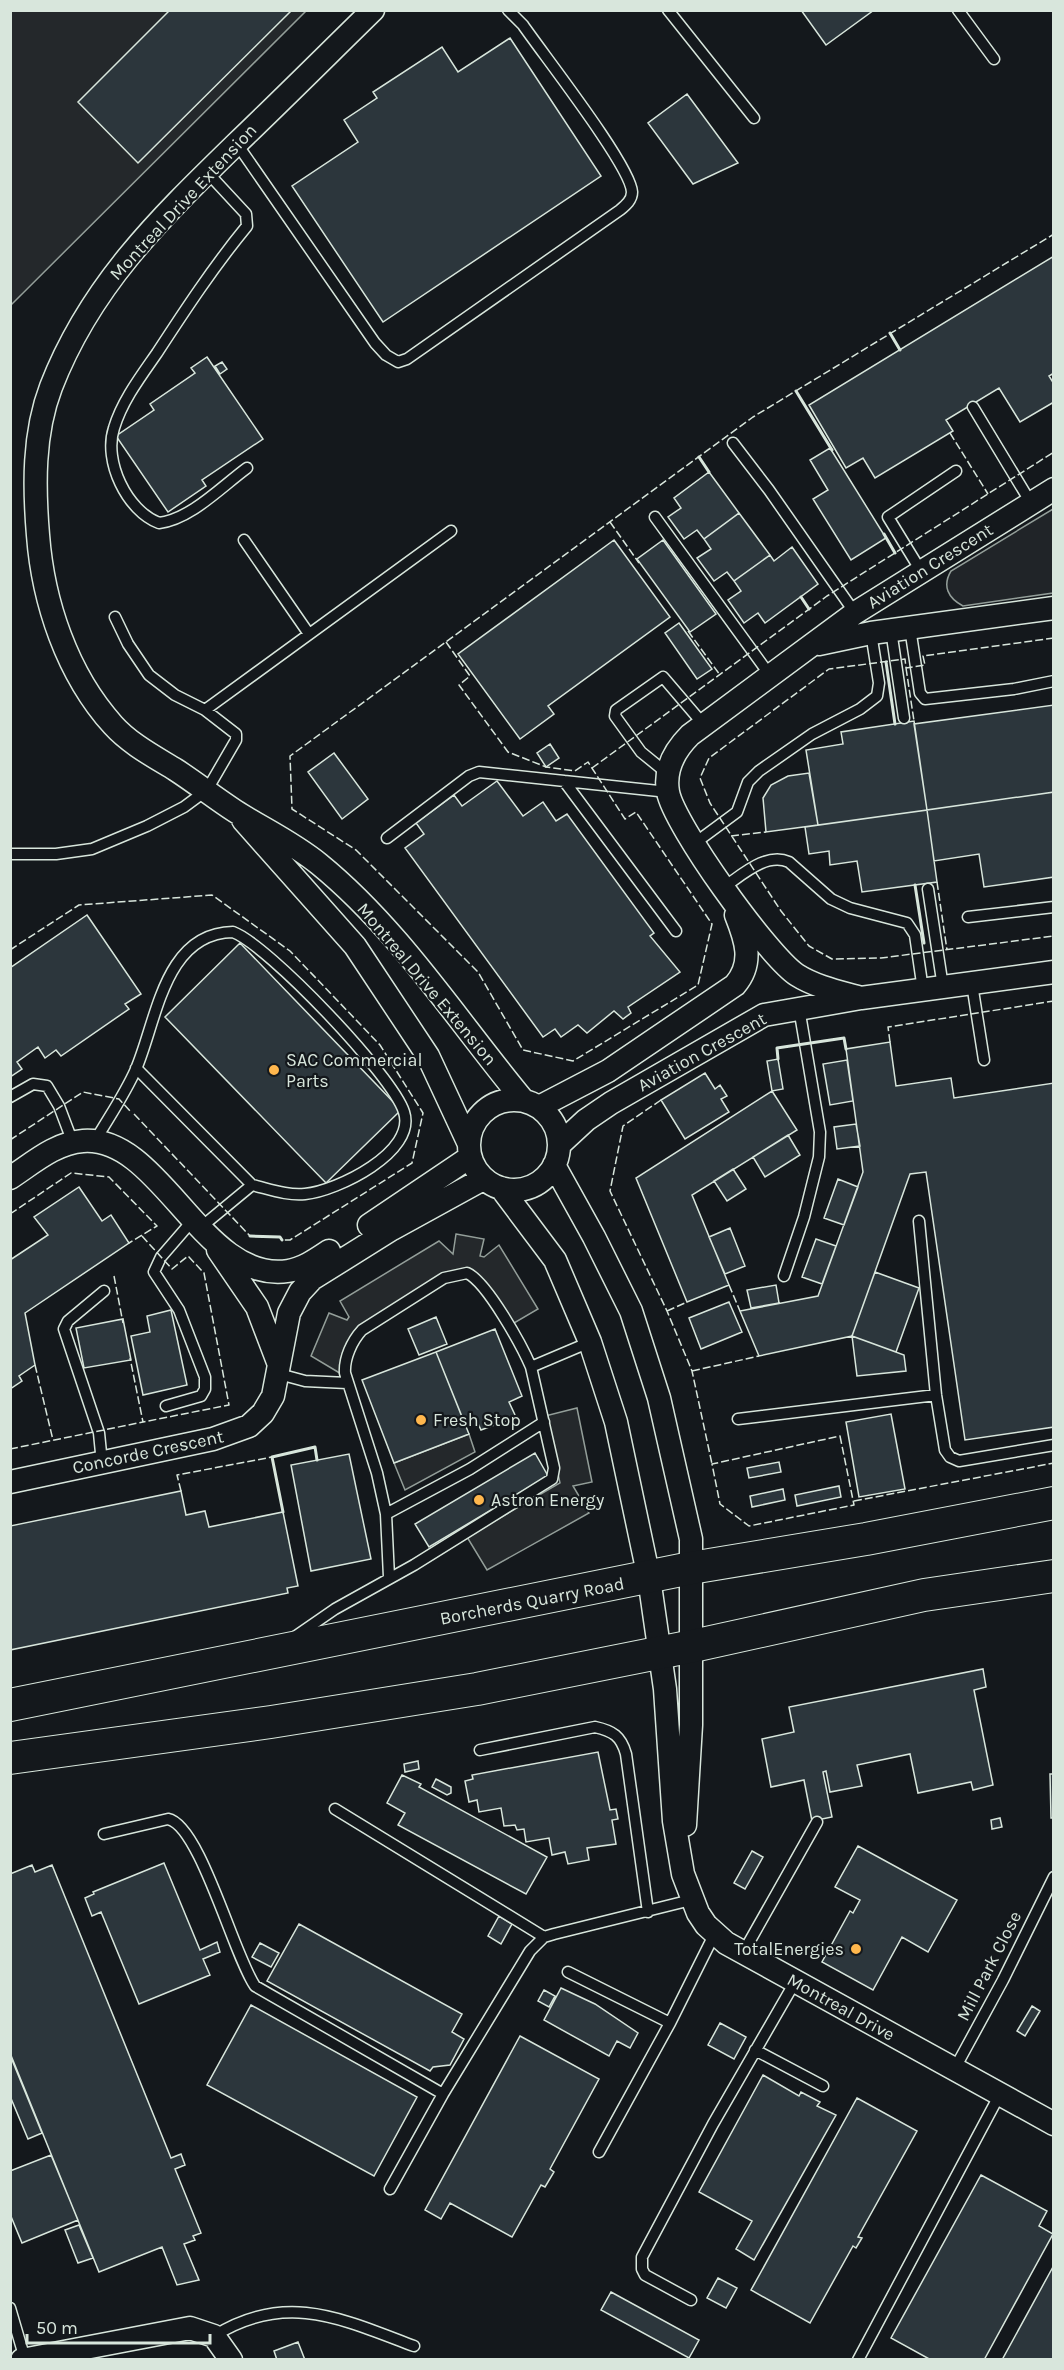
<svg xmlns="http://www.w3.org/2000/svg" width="1064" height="2370" font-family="Karla,sans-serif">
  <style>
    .green { fill: #202428; stroke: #939e99; stroke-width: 1.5 }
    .parking { fill: #24282b; stroke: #939e99; stroke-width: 1.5 }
    .building { fill: #2c363c; stroke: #d8e6dc; stroke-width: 1.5 }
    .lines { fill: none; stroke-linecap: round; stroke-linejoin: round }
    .service-casing { stroke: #d8e6dc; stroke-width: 13 }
    .minor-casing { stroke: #d8e6dc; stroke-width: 25 }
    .secondary-casing { stroke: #d8e6dc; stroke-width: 34 }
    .service { stroke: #14181c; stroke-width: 10 }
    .minor { stroke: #14181c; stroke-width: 22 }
    .secondary { stroke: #14181c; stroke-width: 32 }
    .fence { stroke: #d8e6dc; stroke-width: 1.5; stroke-dasharray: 8 3; stroke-linecap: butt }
    .wall { stroke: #d8e6dc; stroke-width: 3 }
    .poi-dot { fill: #ffb74d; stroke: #14181c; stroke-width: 2 }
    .labels { text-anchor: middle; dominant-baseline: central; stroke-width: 4.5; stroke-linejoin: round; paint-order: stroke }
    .street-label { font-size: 18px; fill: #d8e6dc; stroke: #14181c }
    .poi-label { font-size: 18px; fill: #d8e6dc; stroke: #14181c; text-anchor: start }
  </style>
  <rect width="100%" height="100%" fill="#14181c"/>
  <path class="green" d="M1053,509V593L963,606C948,598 942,586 951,571Z"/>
  <path class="parking" d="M11,11H306L11,305Z
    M456,1234L484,1239L480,1256L484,1257L499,1245L538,1309L509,1326L482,1284L459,1271L356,1333L343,1375L311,1356L329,1313L347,1320L349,1317L340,1301L439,1241L453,1254Z
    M577,1408L592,1482L573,1486L589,1513L487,1570L467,1537L560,1483L545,1416Z
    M469,1434L475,1452L405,1490L394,1463Z"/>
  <path class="building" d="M170,10H292L138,163L78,102Z
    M801,10H874L826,45Z
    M510,38L601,176L383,322L292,186L358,142L344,120L377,98L373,92L442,47L458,72Z
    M687,94L738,163L693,184L648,123Z
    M1054,256V373L1049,376L1054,384V402L1020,422L999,388L946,420L953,431L875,478L863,458L846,468L809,405Z
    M207,357L263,439L202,480L206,486L168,512L116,436L154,410L150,404L195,373L191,368Z
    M222,362L227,369L220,374L215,366Z
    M830,448L886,538L851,560L813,499L828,490L810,460Z
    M709,472L739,513L704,539L697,530L684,539L668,517L681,508L674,498Z
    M739,513L770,555L734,581L727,572L714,581L697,558L711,549L704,539Z
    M614,540L670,617L548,706L554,714L520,739L458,654Z
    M663,540L716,614L690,632L637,559Z
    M792,547L818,584L765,623L758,613L744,623L728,600L741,591L734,581L770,555L774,561Z
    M679,623L712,669L697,679L665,633Z
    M1054,705V792L927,810L914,724Z
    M914,721L927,810L818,825L806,750L843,744L841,732Z
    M550,744L559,758L546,767L537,753Z
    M334,753L368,799L342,819L308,772Z
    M809,773L818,825L766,832L763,798L771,785L788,776Z
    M497,781L523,816L543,802L556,821L567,814L654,933L650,936L680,972L628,1007L631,1013L623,1019L614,1011L587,1033L578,1025L561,1037L555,1029L543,1037L405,848L424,834L416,823L454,795L462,806Z
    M1054,792V877L984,887L979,854L934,861L927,810Z
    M927,810L937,882L862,892L857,861L830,865L829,851L809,854L805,827Z
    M87,915L141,994L125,1004L129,1009L61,1056L56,1050L45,1058L38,1047L17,1062L22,1069L10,1077V968Z
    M240,943L401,1110L326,1183L165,1017Z
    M890,1042L896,1086L951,1078L954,1098L1054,1083V1427L965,1440L926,1172L910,1174L852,1336L759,1356L740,1311L818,1296L863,1172L846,1049Z
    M778,1059L783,1089L772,1091L767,1061Z
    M847,1060L853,1101L830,1105L823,1064Z
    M705,1073L715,1089L720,1085L727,1096L721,1099L729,1112L685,1139L661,1100Z
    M772,1091L797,1130L692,1195L729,1285L687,1302L636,1178Z
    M856,1124L860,1146L837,1149L834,1127Z
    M788,1135L800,1155L765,1177L753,1157Z
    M733,1169L746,1189L727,1201L714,1181Z
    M838,1179L858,1187L844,1225L824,1218Z
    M79,1187L102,1221L111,1215L129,1243L25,1313L35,1365L19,1376L22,1381L10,1389V1260L48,1235L34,1217Z
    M730,1228L745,1266L725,1274L709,1237Z
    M816,1239L836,1246L822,1284L802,1277Z
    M875,1272L919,1288L896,1352L852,1336Z
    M776,1285L779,1303L751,1308L747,1290Z
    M729,1302L742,1332L701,1349L689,1318Z
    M171,1310L187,1385L143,1395L131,1336L150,1332L147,1316Z
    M436,1317L447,1344L419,1355L408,1329Z
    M123,1319L131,1360L84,1368L76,1328Z
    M495,1329L522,1396L509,1402L516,1417L481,1430L475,1417L464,1422L436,1352Z
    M852,1336L904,1355L906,1371L857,1376Z
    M436,1352L469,1434L394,1463L362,1380Z
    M891,1414L905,1489L859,1497L846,1422Z
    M535,1453L548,1476L429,1547L415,1524Z
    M349,1454L371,1559L311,1571L291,1465Z
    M779,1462L781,1472L749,1478L747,1468Z
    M839,1486L841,1497L797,1506L795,1495Z
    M783,1489L785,1500L752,1507L750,1496Z
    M181,1491L186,1515L205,1511L209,1527L283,1512L298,1586L287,1588L288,1593L10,1650V1526Z
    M983,1669L986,1687L974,1690L993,1785L973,1790L971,1782L918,1793L910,1754L857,1765L862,1786L830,1792L826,1771L823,1772L832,1817L812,1821L804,1780L771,1787L762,1739L794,1732L789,1707Z
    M598,1752L610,1810L616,1809L618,1819L612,1820L616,1844L587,1848L589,1860L568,1864L565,1852L552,1855L549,1838L526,1842L524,1829L517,1830L515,1825L504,1826L501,1808L479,1812L477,1800L469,1802L465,1781L473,1779L472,1775Z
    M418,1761L419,1769L405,1772L404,1764Z
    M1050,1774H1054V1818H1051Z
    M402,1775L421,1784L419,1787L547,1857L526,1894L398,1825L405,1813L387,1803Z
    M436,1779L451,1787V1793L447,1795L432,1787Z
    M1000,1818L1002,1827L992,1829L991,1820Z
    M858,1846L957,1900L928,1952L902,1937L873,1990L822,1962L850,1911L853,1913L860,1900L835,1887Z
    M752,1851L763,1857L745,1889L734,1883Z
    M164,1863L200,1950L217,1942L220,1952L203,1959L210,1975L139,2004L101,1912L92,1916L85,1898L94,1894L93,1892Z
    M32,1865L35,1872L52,1865L171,2158L181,2154L185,2165L175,2169L201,2233L193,2236L195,2240L184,2244L199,2280L177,2285L162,2247L99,2272L10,2053V1874Z
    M499,1916L512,1924L501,1944L488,1936Z
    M299,1924L462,2014L452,2032L464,2039L450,2065L433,2067L430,2071L267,1981Z
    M260,1943L279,1953L271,1967L252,1957Z
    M561,1988L595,2004L638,2033L630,2048L617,2041L609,2056L544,2020Z
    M544,1990L555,1996L549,2007L538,2001Z
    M251,2005L417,2097L374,2176L207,2085Z
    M1032,2006L1040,2011L1025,2036L1017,2031Z
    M720,2023L746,2037L734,2059L708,2045Z
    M520,2036L599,2079L550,2169L554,2172L545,2187L541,2185L512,2237L450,2203L441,2219L425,2210Z
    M10,2055L42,2133L28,2139L10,2096Z
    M763,2075L799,2096L801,2092L820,2102L817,2106L836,2115L754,2260L736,2249L752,2221L699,2192Z
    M857,2098L917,2131L858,2237L862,2238L856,2248L853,2246L810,2323L751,2290Z
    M51,2155L78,2220L22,2243L10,2214V2171Z
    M981,2175L1047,2211L1039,2226L1053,2234L984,2360H931L891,2338Z
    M79,2225L93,2258L78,2263L65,2230Z
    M1054,2265V2360H1002Z
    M718,2278L737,2288L726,2308L707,2298Z
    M611,2292L699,2340L689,2358L601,2310Z
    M298,2342L305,2360H277L274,2351Z"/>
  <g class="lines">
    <g class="service-casing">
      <path id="service" d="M668,10L754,118
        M958,10L994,59
        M237,144L375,343L386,355L398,362L407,359L620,210C626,205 632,200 632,192C631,166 542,53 523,25L508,10
        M207,172L246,214L247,226C214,266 185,310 157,353C141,376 122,401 114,428C103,461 127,511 159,523C191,519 221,487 247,468
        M973,407L1031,503
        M733,443L769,490L855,613
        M655,517L769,674
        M244,540L309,634
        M921,571L888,517L956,471
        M910,628L920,693L925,699L1014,689L1054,681
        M891,630L904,718
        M205,710L451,531
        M668,774L641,752L615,716L616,710L663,677L704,725
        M564,781L676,931
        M387,838L469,776L479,772L668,792
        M695,843L737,812L748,782L759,771L812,734L860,709L877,696L879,683L871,633
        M10,854H56L92,849L147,826L184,807L207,790L236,740V734L205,710L175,695L149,675L128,644L115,617
        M724,887C742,875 766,852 789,862L831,899L850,908L907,923L915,935L923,990
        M928,889L943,987
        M968,917L1054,907
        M972,984L984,1060
        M136,1068L252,1185L200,1228
        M10,1097L33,1084L47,1086L59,1106L73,1143
        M95,1141C109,1117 125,1094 136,1069C157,1020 164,933 233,932C268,945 393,1076 404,1112C417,1152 337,1191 305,1194C288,1196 269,1189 252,1185
        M919,1221L936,1395L945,1450L950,1457L959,1461L1054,1445
        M784,1276L804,1217L819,1157L820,1132L799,1008
        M279,1374L305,1381L347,1383
        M166,1406L201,1396L205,1389V1377L179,1310L154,1272L161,1257L193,1220
        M738,1419L936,1395
        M102,1463L99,1433L64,1329L68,1321L104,1291
        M386,1514L470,1469L544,1422
        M389,1577L386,1514L377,1473L345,1373C344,1358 352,1341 362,1330L444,1278L467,1273C487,1282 522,1346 531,1367
        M293,1638L335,1609L414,1565L552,1479L554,1468L531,1367L590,1342
        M480,1750L595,1727C613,1731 621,1736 626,1754L648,1912
        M335,1809L544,1937
        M104,1834L168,1819C200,1825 234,1956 255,1986L443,2094
        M743,1953L817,1822
        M568,1972L670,2023
        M755,2050L823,2086
        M954,2070L1003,1980L1054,1877
        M599,2152L670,2023L715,1933
        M390,2189L443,2094L530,1951L544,1937L554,1934L691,1900
        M691,2300L645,2275L642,2269V2257L713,2124L795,1982
        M10,2308L25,2359
        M214,2336C286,2291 342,2319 414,2346
        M858,2360L1000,2094"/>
    </g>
    <g class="minor-casing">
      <path id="minor" d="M373,10C327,55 281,101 235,145C159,219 90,286 51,387C33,434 34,487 38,535C43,602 67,674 113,725C130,744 155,757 176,770C196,783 215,798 235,811C263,829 292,842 319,864C400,930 458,1022 524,1101
        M819,644L871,633L1054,608
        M243,820L355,946L428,1056L469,1144
        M861,998C840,992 816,987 797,975C768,956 674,825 668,792C664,769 675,750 690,735L855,613L1054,489
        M469 1145a45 45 0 1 1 90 0a45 45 0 1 1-90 0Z
        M539,1107L608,1071L735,985C754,963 746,940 736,915
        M559,1145L586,1120L611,1103L764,1015L861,998L1054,972
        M554,1165L594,1237L631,1311L659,1398L691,1539V1725L685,1825
        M10,1178C33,1163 55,1143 83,1141C161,1135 203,1284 288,1271C303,1269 317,1259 329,1251
        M501,1188L555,1260L590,1342L616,1422L649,1578L665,1689L674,1821L683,1874L698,1913L706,1925L726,1943L1054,2124
        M369,1225L470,1157
        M218,1250L257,1307L278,1362
        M10,1482L213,1439L249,1426L263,1413L273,1396L289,1313L300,1292L312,1279L392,1229L483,1179
        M22,2360L190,2328L214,2336L231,2360"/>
    </g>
    <g class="secondary-casing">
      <path id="secondary" d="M10,1705L691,1568L866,1539L1054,1503
        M10,1758L271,1722L477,1689L693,1646L924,1595L1054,1576"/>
    </g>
    <use href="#service" class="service"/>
    <use href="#minor" class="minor"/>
    <use href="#secondary" class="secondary"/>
    <path class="fence" d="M950,433L988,494
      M610,522L639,563
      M688,631L720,675
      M1054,638L923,656L925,665L906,668L905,659L829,669L709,758L700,778L710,803L781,911L809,946L832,959L881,958L1054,936
      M446,642L470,676L459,685L508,752L546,767L575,771L588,762L625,819L636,812L712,924L698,985L573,1061L523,1050L478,972L356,850L292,809L290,756L753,417L1054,234
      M906,668L914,721
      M592,768L827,596L1054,452
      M731,836L766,832
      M937,882L947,950
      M10,950L79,905L212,895L290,951L380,1045L423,1113L412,1163L290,1240H282
      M890,1042L888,1027L1054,1001
      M661,1100L623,1126L610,1191L667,1311L692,1371L712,1464
      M134,1114L250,1236
      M10,1140L83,1092L119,1099L131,1112
      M10,1214L71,1173L109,1177L157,1226L129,1243
      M142,1236L172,1269L188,1256L204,1273L229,1405L143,1422
      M114,1276L123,1323
      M729,1285L740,1311
      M667,1311L687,1302
      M35,1365L53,1440
      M692,1371L759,1356
      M840,1436L854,1505L749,1526L720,1504L712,1464Z
      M10,1449L143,1422L130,1358
      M181,1491L177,1475L272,1457
      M854,1501L1054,1463"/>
    <path class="wall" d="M890,333L900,350
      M796,391L832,450
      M699,457L709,472
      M884,534L895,553
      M801,597L809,609
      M886,662L895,724
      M915,885L924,943
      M778,1059L777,1048L844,1038L846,1049
      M250,1236L280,1237L282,1240
      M283,1512L272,1457L315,1447L317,1460"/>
  </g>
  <g class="poi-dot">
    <circle cx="274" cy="1070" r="6"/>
    <circle cx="421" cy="1420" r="6"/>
    <circle cx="479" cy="1500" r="6"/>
    <circle cx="856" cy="1949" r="6"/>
  </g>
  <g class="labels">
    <g class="street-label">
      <text transform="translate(183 202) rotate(-47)">Montreal Drive Extension</text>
      <text transform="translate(930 566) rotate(-32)">Aviation Crescent</text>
      <text transform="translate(427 984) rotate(50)">Montreal Drive Extension</text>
      <text transform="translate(702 1052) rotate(-29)">Aviation Crescent</text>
      <text transform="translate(148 1452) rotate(-12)">Concorde Crescent</text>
      <text transform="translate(532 1601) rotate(-11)">Borcherds Quarry Road</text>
      <text transform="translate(989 1966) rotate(-63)">Mill Park Close</text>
      <text transform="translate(841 2007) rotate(29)">Montreal Drive</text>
    </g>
    <g class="poi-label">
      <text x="286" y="1060">SAC Commercial<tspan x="286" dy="21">Parts</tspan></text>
      <text x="433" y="1420">Fresh Stop</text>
      <text x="491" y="1500">Astron Energy</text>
      <text x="844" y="1949" text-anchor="end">TotalEnergies</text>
    </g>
  </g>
  <rect width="1064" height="2370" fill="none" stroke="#d8e6dc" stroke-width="24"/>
  <path d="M27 2334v9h183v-9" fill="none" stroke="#d8e6dc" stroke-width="3"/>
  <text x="36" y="2334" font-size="18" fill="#d8e6dc" stroke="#14181c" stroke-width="4.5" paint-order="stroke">50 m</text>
</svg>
